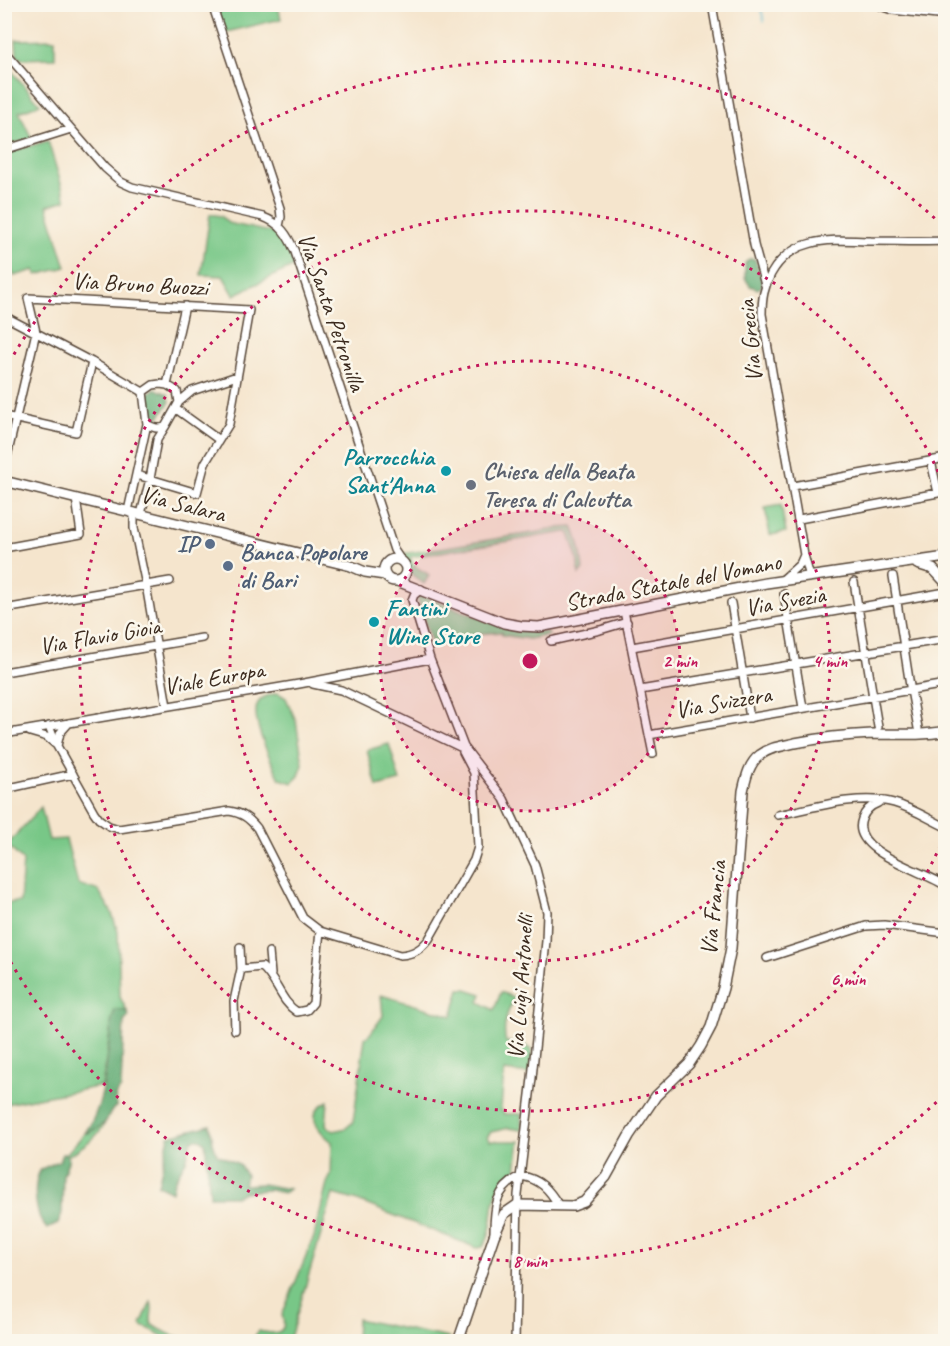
<svg xmlns="http://www.w3.org/2000/svg" width="950" height="1346" font-family="Caveat,sans-serif">
  <style>
    .green { fill: #78c787; stroke: #5a7852; stroke-width: 1.5 }
    .forest { fill: #62ac74; stroke: #4e6b49; stroke-width: 1.5 }
    .lines { fill: none; stroke-linecap: round; stroke-linejoin: round }
    .stream { stroke: #4fb3cd; stroke-width: 1.5 }
    .minor-casing { stroke: #574638; stroke-width: 10 }
    .major-casing { stroke: #574638; stroke-width: 12 }
    .minor { stroke: #fff; stroke-width: 7 }
    .major { stroke: #fff; stroke-width: 9 }
    .ring { fill: none; stroke: #c2185b; stroke-width: 3; stroke-dasharray: 3 6 }
    .culture-dot { fill: #0f9aa8; stroke: #fbf7ec; stroke-width: 2 }
    .worship-dot { fill: #6b7280; stroke: #fbf7ec; stroke-width: 2 }
    .service-dot { fill: #5c6f8a; stroke: #fbf7ec; stroke-width: 2 }
    .labels { text-anchor: middle; dominant-baseline: central; stroke-width: 5; stroke-linejoin: round; paint-order: stroke }
    .street-label { font-size: 24px; fill: #3b2a1e; stroke: #fbf7ec }
    .culture-label { font-size: 24px; font-weight: bold; fill: #0d838f; stroke: #fbf7ec; text-anchor: end }
    .worship-label { font-size: 24px; font-weight: bold; fill: #5b616d; stroke: #fbf7ec; text-anchor: start }
    .service-label { font-size: 24px; font-weight: bold; fill: #4e5e75; stroke: #fbf7ec; text-anchor: end }
    .centre { fill: #c2185b; stroke: #fbf7ec; stroke-width: 3 }
    .ring-label { font-size: 18px; text-anchor: middle; font-weight: bold; fill: #c2185b; stroke: #fbf7ec; stroke-width: 5; stroke-linejoin: round; paint-order: stroke }
  </style>
  <rect width="100%" height="100%" fill="#fbf7ec"/>
  <filter id="ink" filterUnits="userSpaceOnUse"><feTurbulence type="fractalNoise" baseFrequency=".0167" numOctaves="2"/><feDisplacementMap in="SourceGraphic" scale="12" xChannelSelector="R" yChannelSelector="G"/><feConvolveMatrix kernelMatrix="1 2 1 2 8 2 1 2 1" color-interpolation-filters="sRGB"/></filter>
  <filter id="wash" filterUnits="userSpaceOnUse"><feTurbulence type="fractalNoise" baseFrequency=".008" numOctaves="4" result="noise"/><feDisplacementMap in="SourceGraphic" scale="24" xChannelSelector="R" yChannelSelector="G"/><feGaussianBlur stdDeviation="1.35" result="paint"/><feColorMatrix in="noise" values="0 0 0 0 0 0 0 0 0 0 0 0 0 0 0 0 0 1.4 0 .05"/><feComposite in="paint" operator="in"/></filter>
  <g filter="url(#wash)">
    <rect width="100%" height="100%" fill="#f5e5cd"/>
    <path class="green" d="M213,5H278L281,19L222,33Z
      M55,39V58L21,59L17,56L16,40Z
      M4,62L40,104L19,112L32,139L5,146Z
      M48,141L66,200L47,206L66,267L37,275L35,270L14,276L12,271L5,273L4,238L10,236L5,216V153Z
      M210,214L221,216L228,223L280,234L288,248L294,266L234,295L223,276L201,275Z
      M781,505L786,532L770,535L765,508Z
      M573,527C580,540 582,556 583,570L579,575L577,558L568,532L410,557L414,566L428,574L429,576L424,584L411,574L402,554L538,532L555,528Z
      M418,594L512,630L546,632L549,635L529,639L502,635V632L475,634L472,637L432,645L417,597Z
      M278,693L286,698L296,721L303,764L299,776L292,783L280,779C272,763 251,722 257,705C261,696 270,695 278,693Z
      M389,744L400,781L377,787L367,750Z
      M41,807L49,840L66,839L78,884L99,891L111,911L118,932L120,997L127,1011L116,1010L112,1019L102,1086L5,1104L6,1015L4,1012L5,903L20,902L23,861L7,845Z
      M460,989H466L482,994L479,1002L494,1010L501,992L515,998C507,1010 502,1028 506,1042L523,1044L532,1050L530,1074L504,1071L501,1109L504,1114H521L522,1130L509,1128L491,1132L487,1137L490,1141H520L516,1170C481,1198 501,1217 483,1247L477,1248L355,1200L333,1194L289,1341L252,1342L258,1331C273,1334 289,1336 282,1315L314,1237L327,1183L331,1175L332,1142C317,1130 304,1113 328,1101L326,1125L334,1131L346,1128L353,1122L365,1038L370,1034L383,1016L381,995L452,1016Z
      M105,1123C98,1138 81,1147 68,1156L66,1154L85,1133H89Z
      M151,1302C154,1311 149,1317 152,1325L169,1334L192,1341H171L152,1330L142,1326L141,1324Z
      M357,1319L449,1338L448,1342L356,1341Z"/>
    <path class="forest" d="M749,259H755L762,283V286L758,289L750,286L745,278V263Z
      M156,389L168,394L170,402L158,418L154,419C148,412 147,401 149,392Z
      M115,1010L127,1011L129,1016L124,1022L121,1088L115,1096L117,1106C109,1110 110,1118 104,1123C100,1127 91,1132 85,1133C108,1101 106,1056 112,1019Z
      M210,1125L213,1142L217,1154L239,1164L246,1175L244,1185L262,1184L289,1189L284,1193L269,1190L244,1192L237,1196H210L205,1143C201,1138 197,1138 191,1141L186,1161L174,1181L172,1192L158,1185L169,1136Z
      M62,1154H66L69,1159L63,1175L62,1213L58,1224L47,1229C34,1216 32,1184 41,1169L59,1161Z"/>
    <g class="lines">
      <path class="stream" d="M760,4L764,21"/>
    </g>
  </g>
  <g filter="url(#ink)">
    <g class="lines">
      <g class="minor-casing">
        <path id="minor" d="M212,4L280,208L281,217L279,226
          M712,4L754,245L765,285
          M875,4L892,10L946,16
          M4,51L105,168L121,182L132,187L263,217C280,223 288,235 295,252L394,550L402,562
          M4,150L71,129
          M4,316L92,362L143,392
          M160,384L167,385L177,391L179,402L165,427C157,429 153,428 147,424L143,392L153,385Z
          M167,385L185,306
          M179,402L192,391L237,376
          M176,409L219,440
          M4,416L76,432L92,362
          M4,469L36,332L28,298L249,310L229,424L205,463L197,493L137,475
          M793,486L946,458
          M128,511L147,424
          M134,512V528L146,585L167,706
          M141,514L150,479L157,440L165,427
          M799,519L938,493L931,461
          M4,548L81,534L76,498
          M893,576L910,686
          M810,577L804,555L762,314C762,298 764,287 771,274C793,235 832,240 871,241C896,241 921,242 946,241
          M781,581L800,564L804,555
          M854,582L878,727
          M421,589L414,595L412,600L430,659L464,747L504,799L535,865L547,912L546,941L532,1078L518,1195L515,1342
          M784,594L803,708
          M731,603L750,718
          M4,609L170,581
          M624,611L653,754
          M551,641L600,630L627,622
          M632,647L946,592
          M4,672L202,638
          M313,684L341,690L460,747H464
          M640,690L946,639
          M911,690L918,728
          M49,726L57,746L94,812L99,819L109,826L119,829L229,811C242,813 249,818 257,828L303,918L320,931L400,955C414,954 421,949 429,939L474,860L478,847L474,773L463,752
          M30,732L47,737L55,744
          M4,734L299,684L430,659
          M649,735L946,684
          M57,746L60,733L69,723
          M4,791L14,787L73,774
          M878,803C870,806 865,811 862,819C849,852 925,871 946,886
          M778,815C812,808 860,793 894,803C912,808 929,819 946,827
          M240,947L241,969
          M269,952L271,974
          M767,958L866,926L884,925L946,933
          M235,1030L234,1001L241,969L262,967C277,980 280,1001 297,1012L307,1010L313,1003L320,931
          M494,1233C494,1207 495,1189 521,1176C540,1179 549,1189 559,1206"/>
      </g>
      <g class="major-casing">
        <path id="major" d="M4,481L351,566L365,572L385,575
          M384 570a11 11 0 1 1 22 0a11 11 0 1 1-22 0Z
          M917,564L933,569L946,583
          M397,581L504,623L521,626L539,627L766,583L946,557
          M458,1342L494,1236L504,1214L517,1205L573,1206L584,1202L606,1177L629,1136L656,1096L689,1064L701,1046L711,1027L723,988L731,948L743,791C746,778 749,763 760,755C770,747 783,746 795,743C820,738 847,735 872,734C897,734 921,736 946,731"/>
      </g>
      <use href="#minor" class="minor"/>
      <use href="#major" class="major"/>
    </g>
  </g>
  <circle cx="530" cy="661" r="150" fill="#c2185b" fill-opacity=".12"/>
  <g class="ring">
    <circle cx="530" cy="661" r="150"/>
    <circle cx="530" cy="661" r="300"/>
    <path d="M944 837A450 450 0 1 1 944 485"/>
    <path d="M943 1096A600 600 0 0 1 5 952M5 370A600 600 0 0 1 943 226"/>
  </g>
  <g class="culture-dot">
    <circle cx="446" cy="471" r="6"/>
    <circle cx="374" cy="622" r="6"/>
  </g>
  <circle class="worship-dot" cx="471" cy="485" r="6"/>
  <g class="service-dot">
    <circle cx="210" cy="544" r="6"/>
    <circle cx="228" cy="566" r="6"/>
  </g>
  <g class="labels">
    <g class="street-label">
      <text transform="translate(140 284) rotate(3)">Via Bruno Buozzi</text>
      <text transform="translate(332 312) rotate(71)">Via Santa Petronilla</text>
      <text transform="translate(750 341) rotate(-96)">Via Grecia</text>
      <text transform="translate(183 504) rotate(14)">Via Salara</text>
      <text transform="translate(673 582) rotate(-11)">Strada Statale del Vomano</text>
      <text transform="translate(785 601) rotate(-10)">Via Svezia</text>
      <text transform="translate(100 636) rotate(-10)">Via Flavio Gioia</text>
      <text transform="translate(214 678) rotate(-10)">Viale Europa</text>
      <text transform="translate(723 702) rotate(-10)">Via Svizzera</text>
      <text transform="translate(713 908) rotate(-84)">Via Francia</text>
      <text transform="translate(520 987) rotate(-86)">Via Luigi Antonelli</text>
    </g>
    <g class="culture-label">
      <text x="434" y="457">Parrocchia<tspan x="434" dy="28">Sant'Anna</tspan></text>
      <text x="386" y="608" text-anchor="start">Fantini<tspan x="386" dy="28">Wine Store</tspan></text>
    </g>
    <g class="worship-label">
      <text x="483" y="471">Chiesa della Beata<tspan x="483" dy="28">Teresa di Calcutta</tspan></text>
    </g>
    <g class="service-label">
      <text x="198" y="544">IP</text>
      <text x="240" y="552" text-anchor="start">Banca Popolare<tspan x="240" dy="28">di Bari</tspan></text>
    </g>
  </g>
  <circle cx="530" cy="661" r="9" class="centre"/>
  <g class="ring-label">
    <text x="680" y="667">2 min</text>
    <text x="830" y="667">4 min</text>
    <text x="848" y="985">6 min</text>
    <text x="530" y="1267">8 min</text>
  </g>
  <rect width="950" height="1346" fill="none" stroke="#fbf7ec" stroke-width="24"/>
</svg>
